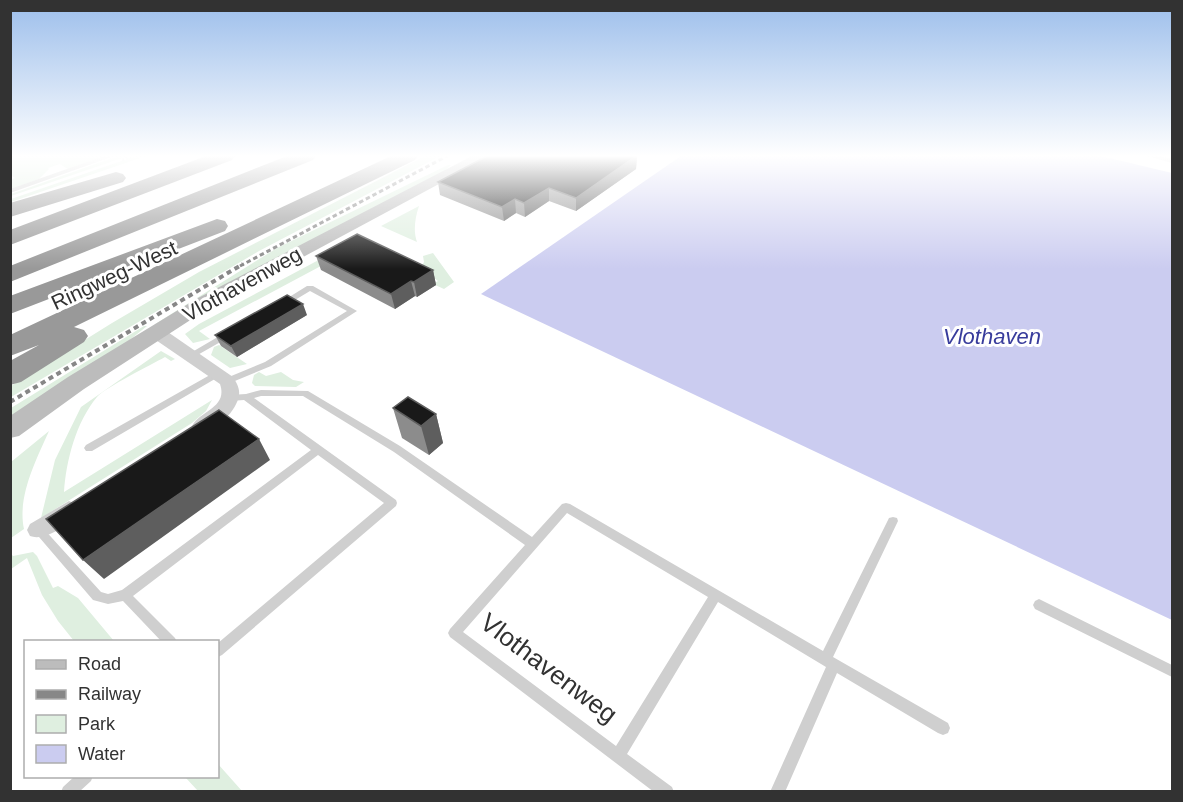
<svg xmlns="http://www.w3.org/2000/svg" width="1183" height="802" font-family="Arial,sans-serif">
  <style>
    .green { fill: #dfefe0 }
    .water { fill: #cbccf0 }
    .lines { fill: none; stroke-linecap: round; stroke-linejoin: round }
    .path { stroke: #cfcfcf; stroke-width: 3; stroke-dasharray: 2 2; stroke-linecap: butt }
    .lane { fill: #cfcfcf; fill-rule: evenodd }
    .street { fill: #cfcfcf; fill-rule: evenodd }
    .secondary { fill: #bcbcbc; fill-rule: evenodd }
    .highway { fill: #999; fill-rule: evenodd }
    .rail-far1 { stroke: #878787; stroke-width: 3; stroke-dasharray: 4.5 3; stroke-linecap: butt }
    .rail { stroke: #878787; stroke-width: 4; stroke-dasharray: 5 4; stroke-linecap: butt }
    .wall { fill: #8c8c8c }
    .shaded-wall { fill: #5e5e5e }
    .building { fill: #191919; stroke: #5e5e5e; stroke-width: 1.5 }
    .labels { text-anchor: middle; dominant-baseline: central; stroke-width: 6; stroke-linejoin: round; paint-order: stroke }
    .street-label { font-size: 21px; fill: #323232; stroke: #fff }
    .water-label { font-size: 22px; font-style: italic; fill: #383c9c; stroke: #fff }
    .near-street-label { font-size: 26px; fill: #323232; stroke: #fff }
  </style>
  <rect width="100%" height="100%" fill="#fff"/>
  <path class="green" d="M11,156H104L68,169L60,164L48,168L49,169L39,179L11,189L10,180L15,178L11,175Z
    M118,156H128L11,196V194Z
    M136,156H146L11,202V199Z
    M425,156H440L259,251L11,397V386L112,323L199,272Z
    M448,165H451L442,173L152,326L277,248Z
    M419,206C415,218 413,231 417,242L381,226Z
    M433,253L454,282L444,289L433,284L438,281L421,268L424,262L423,256Z
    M328,255L334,259L199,331L210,339L193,343L185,334L199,324Z
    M144,326H147L121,347L11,421V408Z
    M219,345L247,364L230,368L211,355L214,347Z
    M161,351L175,359L171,361L165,357C151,365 106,387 97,397C76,422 66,461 64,492L212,400L206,411L192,423L41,518L55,460L81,407Z
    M259,372L266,376L281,372L293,380L304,382L296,387L255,386L252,383L254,375Z
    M49,431C36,460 17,497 24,529L11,538V462Z
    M33,552L37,556L53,588L58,586L78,598L114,641H74L58,621L42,595L27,558L11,569V554L13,556Z
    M218,764L242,791H198L185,777L218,776Z"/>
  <path class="water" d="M681,156H1101L1172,173V620L481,294Z"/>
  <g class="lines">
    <path class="path" d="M122,160L132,156"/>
    <path class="lane" d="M104,156H114L10,193V189Z
      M1147,156H1159L1172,159V163Z
      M307,286H313L357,311L271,366L230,383H224L223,381L224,379L265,362L347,311L310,291L285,306H279L278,304Z
      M228,331L231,332L232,334L231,336L194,357L191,358L187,355Z
      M217,371L221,374L220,376L92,451H86L84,448L86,445Z
      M261,390L308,391L400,446L532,537L562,504L566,503L570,504L823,651L889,518L893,517L897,518L898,521L833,657L948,723L950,728L948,733L943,735L938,733L837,673L785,792H770L826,667L718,602L627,754L672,787L674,792H654L450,637L448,633L450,629L525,545L394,452L303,396H261L254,398L396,500L397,503L396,506L222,655L218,657V643L384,503L318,455L133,596L175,638L177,642H162L123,601L108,604L93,600L33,530L34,527L38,525L42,527L101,592L108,594L122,590L311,450L244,400L230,401L226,398L230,395L246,394ZM567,513L708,597L616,746L463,632Z
      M1039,599L1172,665V677L1035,609L1033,605L1035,601Z
      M75,776H93L91,781L79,792H61L63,787Z"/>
    <path class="street" d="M156,327L162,328L233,377C236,382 240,388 239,395C237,412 212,436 194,431L192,426C201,410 228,408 220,384L150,336L148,332L150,328Z
      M69,501L76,504L80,510C73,523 45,542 30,536L27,530L30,524Z"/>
    <path class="secondary" d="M472,156H491L212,306L84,389L19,436L10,438V416L68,377L198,298Z"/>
    <path class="highway" d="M206,156H235L232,160L10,245V230Z
      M287,156H316L313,160L10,282V266Z
      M391,156H418L415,160L74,327L84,330L88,336L84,342L21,382L10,385V361L39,345L10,356V335Z
      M116,172L123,174L126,178L123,182L10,217V203Z
      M217,219L225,221L228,226L225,231L10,314V296Z"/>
    <path class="rail-far1" d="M240,266L447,156"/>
    <path class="rail" d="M10,402L243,264"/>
  </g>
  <path class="wall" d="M487,156H637L636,169L576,211L549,201L525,217L516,213L504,221L440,195L438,182Z
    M316,256L433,270L436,285L417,297L415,296L395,309L321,270Z
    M307,315L237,357L221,346L215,335Z
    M393,408L436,414L443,443L429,455L402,438Z"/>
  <path class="shaded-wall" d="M636,156H637L636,169L576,211V198Z
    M549,188V201L525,217L524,203Z
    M515,199L516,213L504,221L502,207Z
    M433,270L436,285L417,297L414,282Z
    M411,281L415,296L395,309L391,294Z
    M303,304L307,315L237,357L231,346Z
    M436,414L443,443L429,455L421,426Z
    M259,439L270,460L104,579L83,560Z"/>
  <path class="building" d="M487,156H636L576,198L549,188L524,203L515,199L502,207L438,182Z
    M357,234L433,270L414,282L411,281L391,294L316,256Z
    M287,295L303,304L231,346L215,335Z
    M408,397L436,414L421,426L393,408Z
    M219,410L259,439L83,560L46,519Z"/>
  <linearGradient id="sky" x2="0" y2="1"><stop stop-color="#9cbeeb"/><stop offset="0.58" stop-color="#fff"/><stop offset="1" stop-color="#fff" stop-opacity="0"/></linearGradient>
  <rect width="1183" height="269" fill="url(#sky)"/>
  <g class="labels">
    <g class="street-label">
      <text transform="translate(114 275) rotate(-25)">Ringweg-West</text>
      <text transform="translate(242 284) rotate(-29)">Vlothavenweg</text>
    </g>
    <g class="water-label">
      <text x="992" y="336">Vlothaven</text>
    </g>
    <g class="near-street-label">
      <text transform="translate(549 668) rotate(37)">Vlothavenweg</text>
    </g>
  </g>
  <rect width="1183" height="802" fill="none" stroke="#323232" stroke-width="24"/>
  <rect x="24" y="640" width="195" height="138" fill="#ffffff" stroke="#adadad" stroke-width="1.5"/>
  <rect x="36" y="660" width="30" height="9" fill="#bcbcbc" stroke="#adadad" stroke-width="1.5"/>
  <text x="78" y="670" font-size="18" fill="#323232">Road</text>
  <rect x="36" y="690" width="30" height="9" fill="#878787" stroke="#adadad" stroke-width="1.5"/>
  <text x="78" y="700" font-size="18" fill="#323232">Railway</text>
  <rect x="36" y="715" width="30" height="18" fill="#dfefe0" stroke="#adadad" stroke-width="1.5"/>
  <text x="78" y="730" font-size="18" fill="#323232">Park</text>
  <rect x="36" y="745" width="30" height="18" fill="#cbccf0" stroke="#adadad" stroke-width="1.5"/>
  <text x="78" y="760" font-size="18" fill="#323232">Water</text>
</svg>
